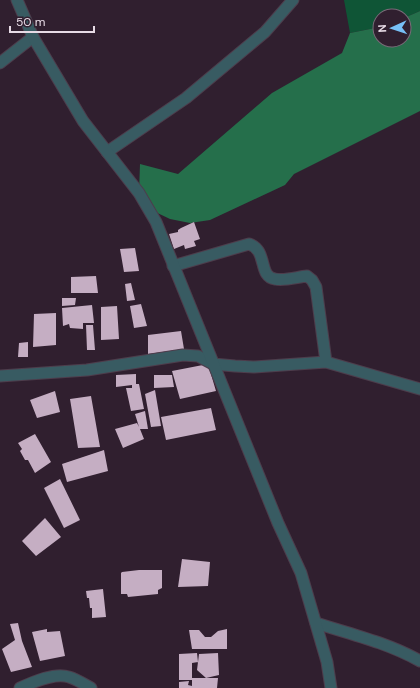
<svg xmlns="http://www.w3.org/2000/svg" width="420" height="688" font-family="'DM Sans',sans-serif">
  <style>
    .green { fill: #0f5536 }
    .forest { fill: #256f4b }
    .building { fill: #c5aec3 }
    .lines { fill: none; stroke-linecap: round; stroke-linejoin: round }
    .minor-casing { stroke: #4d3d4c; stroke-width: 13 }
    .tertiary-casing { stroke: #4d3d4c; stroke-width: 13 }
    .minor { stroke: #385b62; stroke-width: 11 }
    .tertiary { stroke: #385b62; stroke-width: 11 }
  </style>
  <rect width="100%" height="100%" fill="#301f2f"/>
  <path class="green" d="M344,0H420V11L404,18V16H380V27L350,33Z"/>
  <path class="forest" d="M420,11V111L294,174L285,185L210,220L190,223L170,219L149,209L139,193L140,164L178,174L272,93L342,53L350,33L380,27V40H404V18Z"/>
  <path class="building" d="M194,222L200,239L194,241L196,246L185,249L184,245L174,249L169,234L178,232V230L181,228Z
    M135,248L139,271L124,272L120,249Z
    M96,276L98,293H71V277Z
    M131,283L135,300L127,301L125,284Z
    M62,298H76L75,305L62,306Z
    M141,304L147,326L134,328L130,306Z
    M92,305L94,323H83V329L70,328L69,324L63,326L62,308Z
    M117,306L119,339L101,340V307Z
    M56,313V345L33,347L34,314Z
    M86,325H93L95,350H87Z
    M181,331L184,349L148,354V335Z
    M28,342V357H18L19,343Z
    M208,364L216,391L180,399L172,371Z
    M136,374V384H139L144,409L131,411L126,388H132V385L116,387V375Z
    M154,375H172L174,387L154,388Z
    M155,390L161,426L151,427L145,394Z
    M55,391L60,412L37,418L30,400Z
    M91,396L100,447L78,448L70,399Z
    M211,408L216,430L166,440L161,417Z
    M145,411L148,429H140L144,439L123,448L115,429L137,423L139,427L135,414Z
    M35,434L51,462L35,473L28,460H25L20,451L22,449L18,443Z
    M104,450L108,471L67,482L62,464Z
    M60,479L80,520L64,528L44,488Z
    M45,518L61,537L36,556L22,541Z
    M182,559L210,562L208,586L178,587Z
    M139,570H162V588L158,590V594L128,597L127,594H121V573L122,572Z
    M103,589L106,617L92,618V608H90L89,598H87L86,591Z
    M18,623L22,641L32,667L11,672L2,649L15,640L10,624Z
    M47,629V632L60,631L65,656L40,661L32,632Z
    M227,629V649H192L189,630H199L205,637H211L218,631Z
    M197,653L198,662L192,663V678H218L217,688H179V682L189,681L188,685L192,686V680H179V654Z
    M218,653L219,675L206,678L197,670L199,654Z"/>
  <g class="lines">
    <g class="minor-casing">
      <path id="minor" d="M0,63L33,37
        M107,152L186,98L265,32L293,0
        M173,266L249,244C268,250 258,277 275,279C285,281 297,277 307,276L312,280L316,287L326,362
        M0,376L87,370L183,355L198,356L213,364L235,366L254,367L326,362L420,389
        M316,623C351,634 388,643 420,661
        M20,688C33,682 55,672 69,677C76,679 84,684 91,688"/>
    </g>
    <g class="tertiary-casing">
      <path id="tertiary" d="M17,0L33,37L83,121L139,193L156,222L278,523L301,573L327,662L331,688"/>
    </g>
    <use href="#minor" class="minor"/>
    <use href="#tertiary" class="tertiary"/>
  </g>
  <g transform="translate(392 28) rotate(267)"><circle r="19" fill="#301f2f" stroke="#796a78"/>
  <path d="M0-3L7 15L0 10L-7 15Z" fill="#77c0f7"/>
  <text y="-6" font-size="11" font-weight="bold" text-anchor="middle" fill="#e7dbe6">N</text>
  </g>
  <path d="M10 26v6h84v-6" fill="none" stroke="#e7dbe6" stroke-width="2"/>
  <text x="16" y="26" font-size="12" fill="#e7dbe6" stroke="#301f2f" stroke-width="3" paint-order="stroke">50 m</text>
</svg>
